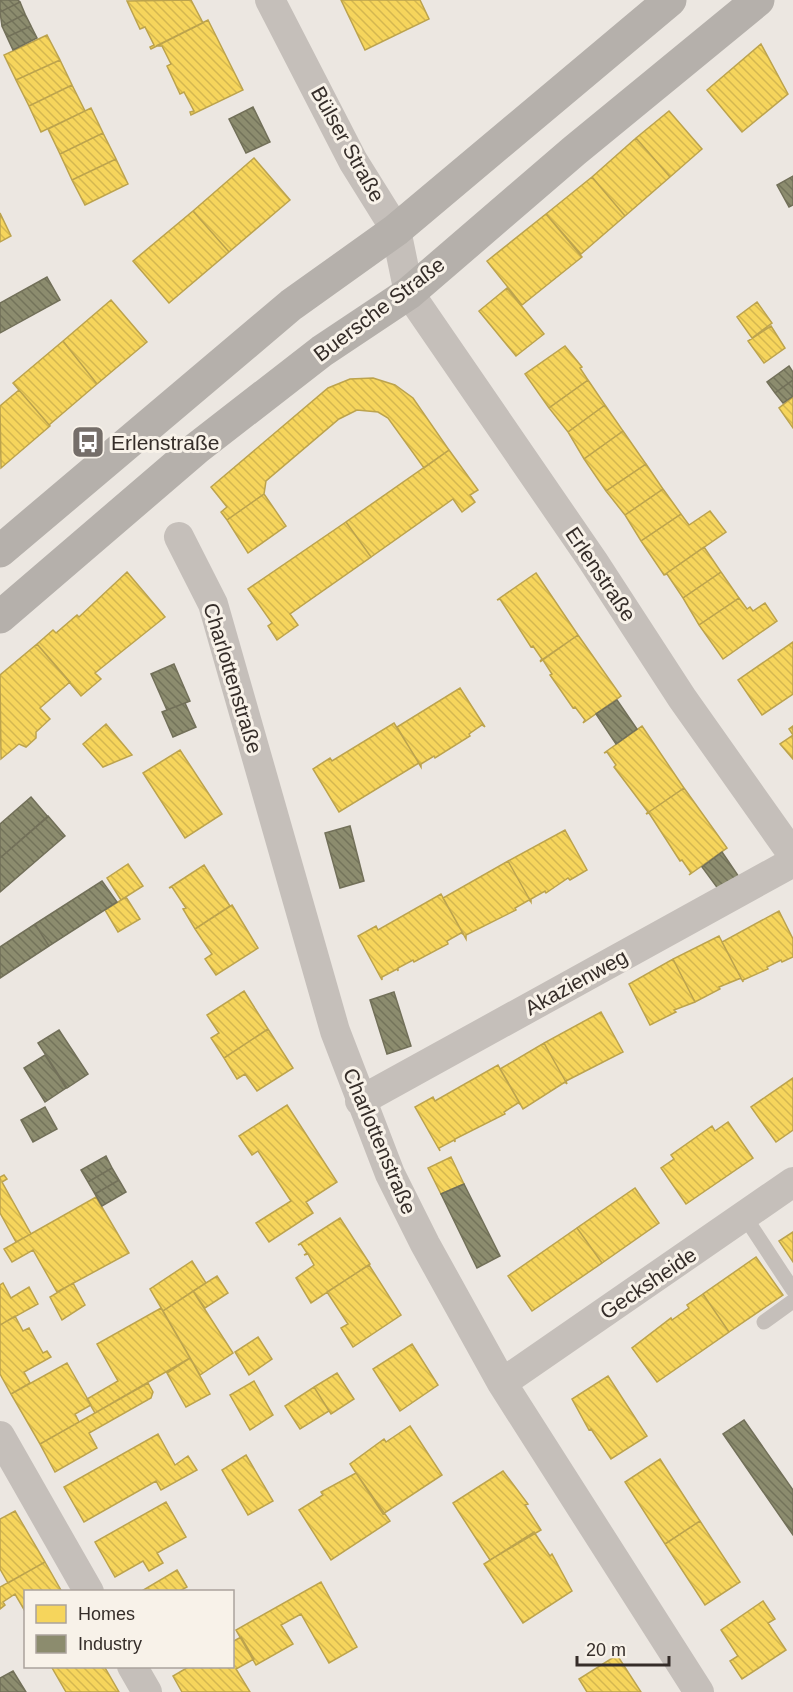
<svg xmlns="http://www.w3.org/2000/svg" width="793" height="1692" font-family="Arial,sans-serif">
  <style>
    .homes { fill: url(#homes-back-hatch); stroke: #bca34d; stroke-width: 1.5 }
    .industry { fill: url(#industry-back-hatch); stroke: #727059; stroke-width: 1.5 }
    .lines { fill: none; stroke-linecap: round; stroke-linejoin: round }
    .service { stroke: #c5bfba; stroke-width: 15 }
    .minor { stroke: #c5bfba; stroke-width: 30 }
    .secondary { stroke: #b5b0ab; stroke-width: 33 }
    .labels { text-anchor: middle; dominant-baseline: central; stroke-width: 6; stroke-linejoin: round; paint-order: stroke }
    .street-label { font-size: 21px; fill: #352d29; stroke: #f8f2e9 }
    .poi-label { font-size: 21px; fill: #352d29; stroke: #f8f2e9; text-anchor: start }
  </style>
  <defs>
    <pattern id="homes-back-hatch" width="6" height="6" patternUnits="userSpaceOnUse" patternTransform="scale(1.5)"><rect width="6" height="6" fill="#f6d55c"/><path d="M-1 5l2 2M0 0l6 6M5-1l2 2" fill="none" stroke="#d4b750"/></pattern>
    <pattern id="industry-back-hatch" width="6" height="6" patternUnits="userSpaceOnUse" patternTransform="scale(1.5)"><rect width="6" height="6" fill="#8c8c6e"/><path d="M-1 5l2 2M0 0l6 6M5-1l2 2" fill="none" stroke="#73735a"/></pattern>
  </defs>
  <rect width="100%" height="100%" fill="#ece7e1"/>
  <path class="homes" d="M191,0L203,23L151,49L150,47L154,45L145,27L140,29L127,1Z
    M341,0H420L429,19L365,50Z
    M208,20L243,90L191,115L190,112L194,111L184,92L180,94L167,66L171,64L162,46H156Z
    M47,35L60,60L16,80L4,55Z
    M761,44L788,94L742,132L707,90Z
    M60,60L72,85L29,106L16,80Z
    M72,85L85,111L41,132L29,106Z
    M91,108L103,133L60,154L48,129Z
    M669,111L702,149L670,177L636,138Z
    M103,133L116,159L72,180L60,154Z
    M636,138L670,177L625,216L592,177Z
    M254,158L290,200L229,252L193,211Z
    M116,159L128,184L85,205L72,180Z
    M592,177L625,216L581,254L546,214Z
    M193,211L229,252L169,303L133,261Z
    M0,213L11,236L0,242Z
    M546,214L582,257L522,305L487,261Z
    M507,288L544,334L516,356L479,311Z
    M111,300L147,342L97,384L63,341Z
    M757,302L772,323L752,338L737,317Z
    M771,326L785,348L764,363L748,341Z
    M63,341L97,384L49,425L13,383Z
    M565,346L582,367L580,368L588,380L549,408L525,374Z
    M373,378L395,385L413,398L449,450L424,468L388,418L378,412L357,410L339,419L266,481L264,494L227,520L221,512L227,507L211,487L328,388L350,379Z
    M588,380L605,405L568,432L549,408Z
    M19,390L50,426L1,468L0,406Z
    M793,397V428L779,408Z
    M605,405L623,431L584,459L568,432Z
    M623,431L646,464L606,491L584,459Z
    M449,450L478,490L470,495L475,502L462,512L453,499L371,557L346,522Z
    M646,464L663,489L625,515L606,491Z
    M663,489L681,514L641,541L625,515Z
    M264,494L286,526L248,553L227,520Z
    M710,511L726,532L664,575L641,541L681,514L689,525Z
    M346,522L371,557L290,614L298,625L277,640L268,626L272,623L248,589Z
    M704,547L721,572L683,598L667,574L664,575Z
    M127,572L165,617L95,673L101,679L81,696L37,644L53,630L56,633L77,615L79,617Z
    M721,572L739,598L699,625L683,598Z
    M536,573L578,635L540,661L542,659L533,646L531,647L500,599L497,600Z
    M739,598L747,609L750,607L753,611L765,603L777,621L723,659L699,625Z
    M578,635L621,696L583,723L585,720L575,707L573,708L550,675L552,674L543,660L540,662Z
    M793,642V694L762,715L738,680Z
    M37,644L70,682L40,708L50,719L36,732V738L26,747L19,744L1,759L0,675Z
    M460,688L485,727L482,725L469,734L470,736L435,758L434,756L421,764V767L397,727Z
    M394,723L419,763L339,812L313,769L330,758L332,761Z
    M106,724L132,755L103,767L83,744Z
    M642,726L684,788L646,814L648,812L614,767L616,765L607,752L604,753Z
    M793,726V759L780,744L793,735L789,729Z
    M180,750L222,814L185,838L143,773Z
    M684,788L727,848L689,875L691,873L682,860L680,861L649,813L646,814Z
    M565,830L587,870L570,880L568,878L546,893L545,891L531,899V902L508,861Z
    M508,861L531,902L529,900L515,908L516,910L466,935V939L443,898Z
    M128,864L143,886L121,900L107,878Z
    M204,865L230,906L195,929L183,909L186,908L172,887L169,888Z
    M441,894L464,935L461,933L447,941L448,944L414,962L413,960L398,968V971L397,969L382,977V980L358,936L376,926L378,930Z
    M126,897L140,919L118,932L105,910Z
    M232,905L258,948L216,975L205,959L212,954L195,929Z
    M779,911L793,939V957L782,962L781,960L767,967L768,969L743,980V982L722,942Z
    M719,936L741,978L719,987L720,989L695,1002L673,959Z
    M673,959L695,1002L674,1010L676,1012L650,1025L629,984Z
    M244,991L268,1029L224,1058L211,1038L219,1033L207,1015Z
    M601,1012L623,1052L566,1081L567,1084L544,1043Z
    M268,1029L293,1068L257,1091L245,1074L237,1079L224,1058Z
    M544,1043L567,1084L565,1082L523,1109L500,1069Z
    M498,1065L521,1105L518,1103L504,1112L505,1114L455,1139V1142L454,1140L439,1148L440,1151L415,1107L433,1097L435,1101Z
    M793,1078V1130L776,1142L751,1107Z
    M287,1105L337,1182L306,1202L313,1213L269,1242L256,1223L291,1201L258,1151L252,1155L239,1136Z
    M728,1122L753,1158L686,1204L661,1168L674,1159L671,1155L712,1126L715,1131Z
    M451,1157L464,1184L441,1194L428,1168Z
    M4,1175L7,1179L2,1182L31,1234L16,1242L0,1213V1177Z
    M635,1188L659,1223L602,1263L577,1228Z
    M96,1197L129,1253L57,1292L33,1250L12,1262L4,1249Z
    M340,1218L370,1264L311,1303L296,1278L314,1265L308,1254L304,1255L307,1253L301,1244L298,1245Z
    M577,1228L602,1263L532,1311L508,1276Z
    M793,1232V1262L779,1241Z
    M756,1257L783,1295L729,1332L703,1294Z
    M192,1261L206,1283L163,1311L150,1289Z
    M369,1265L401,1315L353,1347L341,1328L348,1324L327,1292Z
    M217,1276L228,1293L205,1308L193,1291Z
    M3,1283L11,1298L29,1287L38,1304L0,1325V1285Z
    M73,1283L85,1305L62,1320L50,1297Z
    M193,1291L233,1353L200,1375L163,1311Z
    M703,1294L729,1332L657,1382L632,1348L671,1318L672,1320L689,1308L687,1305Z
    M161,1308L190,1358L95,1413L87,1399L118,1381L97,1344Z
    M15,1316L23,1331L29,1328L43,1353L47,1351L51,1357L24,1372L30,1383L11,1394L0,1374V1325Z
    M258,1337L272,1359L249,1375L235,1352Z
    M412,1344L438,1385L400,1411L373,1369Z
    M190,1358L210,1394L186,1407L167,1373Z
    M67,1363L91,1405L75,1414L79,1422L40,1444L11,1394Z
    M337,1373L354,1399L331,1414L314,1387Z
    M608,1376L647,1436L611,1459L591,1429L589,1430L572,1399Z
    M254,1381L273,1415L250,1430L230,1395Z
    M148,1383L153,1392L151,1398L89,1433L97,1448L55,1472L40,1444Z
    M314,1387L329,1411L300,1429L285,1406Z
    M410,1426L442,1475L383,1514L350,1464L384,1439L386,1442Z
    M158,1434L175,1465L188,1456L197,1470L161,1490L156,1481L84,1522L64,1487Z
    M246,1455L273,1501L248,1515L222,1470Z
    M660,1459L700,1521L665,1544L625,1482Z
    M503,1471L528,1504L525,1505L541,1530L490,1560L453,1503Z
    M356,1473L390,1521L331,1560L299,1510L323,1495L321,1492Z
    M166,1502L186,1537L157,1553L163,1563L149,1571L143,1561L115,1577L95,1542Z
    M15,1511L45,1562L8,1583L0,1569V1519Z
    M700,1521L740,1582L705,1605L665,1544Z
    M534,1532L550,1556L552,1554L572,1591L523,1623L484,1564Z
    M45,1562L62,1592H26V1613L15,1594L3,1602L5,1605L0,1609V1587Z
    M177,1570L187,1587L178,1592H140Z
    M321,1582L357,1647L329,1663L301,1614L281,1625L293,1644L256,1665L236,1630Z
    M763,1601L775,1619L768,1623L786,1650L742,1679L730,1661L738,1656L721,1630Z
    M241,1637L254,1659L236,1669L250,1692H182L173,1676L190,1666H232V1642Z
    M617,1655L641,1692H587L579,1679Z
    M51,1666H104L119,1692H66Z"/>
  <path class="industry" d="M0,0H18L20,2L0,12Z
    M20,2L25,14L2,26L0,12Z
    M25,14L31,26L7,37L2,26Z
    M31,26L37,38L13,50L7,37Z
    M253,107L270,142L246,153L229,119Z
    M793,176V205L789,207L777,185Z
    M47,277L60,300L0,333V303Z
    M789,366L793,372V380L775,393L767,382Z
    M793,380V396L783,403L775,393Z
    M174,664L190,701L167,710L151,674Z
    M617,700L637,729L616,744L596,714Z
    M185,703L196,727L173,737L162,712Z
    M31,797L48,817L0,858V824Z
    M48,816L65,836L0,892V858Z
    M350,826L364,881L340,888L325,833Z
    M722,852L739,877L719,890L702,867Z
    M102,881L117,902L49,946L35,924Z
    M35,924L49,946L0,978V947Z
    M394,992L411,1046L387,1054L370,1000Z
    M59,1030L88,1074L67,1088L38,1043Z
    M45,1055L66,1088L45,1102L24,1068Z
    M45,1107L57,1129L33,1142L21,1120Z
    M106,1156L112,1168L88,1182L81,1170Z
    M112,1168L119,1180L95,1194L88,1182Z
    M119,1180L126,1192L102,1206L95,1194Z
    M464,1184L500,1256L477,1268L441,1194Z
    M744,1420L793,1490V1535L723,1434Z
    M13,1671L26,1692H0V1678Z"/>
  <g class="lines">
    <path class="service" d="M745,1217L793,1290
      M764,1322L793,1301"/>
    <path class="minor" d="M270,0L353,161L396,230L409,293L593,561L682,698L793,855
      M179,537L213,604L335,1031L390,1174L425,1244L502,1383L699,1692
      M360,1101L793,862
      M502,1383L793,1182
      M0,1436L89,1592
      M132,1666L147,1692"/>
    <path class="secondary" d="M0,551L291,305L396,230L670,0
      M0,617L197,448L322,351L409,293L574,151L758,0"/>
  </g>
  <defs>
    <g id="bus-square" transform="scale(1.725)"><rect x="-9" y="-9" width="18" height="18" rx="4" fill="#756e69" stroke="#f8f2e9"/><path d="M-5-6H5V4H4V6H2V4H-2V6H-4V4H-5ZM-3.5-4V0h7V-4ZM-3.5 1.2v1.5H-2V1.2ZM2 1.2v1.5H3.5V1.2Z" fill="#fff"/></g>
  </defs>
  <g fill-rule="evenodd">
    <use href="#bus-square" x="88" y="442"/>
  </g>
  <g class="labels">
    <g class="street-label">
      <text transform="translate(348 144) rotate(61)">Bülser Straße</text>
      <text transform="translate(379 309) rotate(-37)">Buersche Straße</text>
      <text transform="translate(601 574) rotate(56)">Erlenstraße</text>
      <text transform="translate(233 678) rotate(73)">Charlottenstraße</text>
      <text transform="translate(576 982) rotate(-29)">Akazienweg</text>
      <text transform="translate(380 1141) rotate(67)">Charlottenstraße</text>
      <text transform="translate(648 1283) rotate(-34)">Gecksheide</text>
    </g>
    <g class="poi-label">
      <text x="111" y="442">Erlenstraße</text>
    </g>
  </g>
  <rect x="24" y="1590" width="210" height="78" fill="#f8f2e9" stroke="#aaa39c" stroke-width="1.5"/>
  <rect x="36" y="1605" width="30" height="18" fill="#f6d55c" stroke="#aaa39c" stroke-width="1.5"/>
  <text x="78" y="1620" font-size="18" fill="#352d29">Homes</text>
  <rect x="36" y="1635" width="30" height="18" fill="#8c8c6e" stroke="#aaa39c" stroke-width="1.5"/>
  <text x="78" y="1650" font-size="18" fill="#352d29">Industry</text>
  <path d="M577 1656v9h92v-9" fill="none" stroke="#352d29" stroke-width="3"/>
  <text x="586" y="1656" font-size="18" fill="#352d29" stroke="#f8f2e9" stroke-width="4.5" paint-order="stroke">20 m</text>
</svg>
